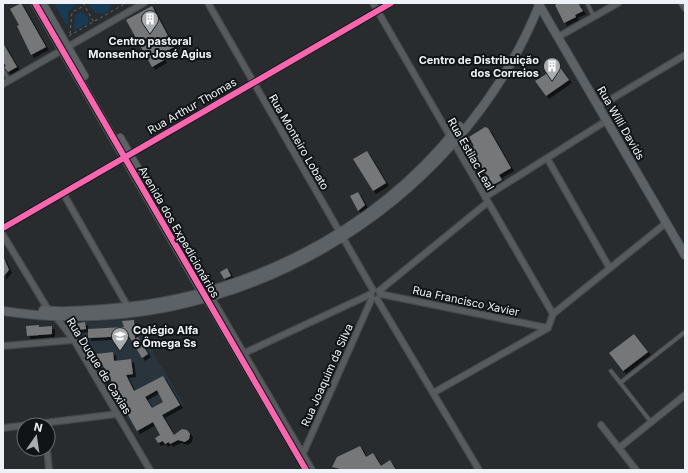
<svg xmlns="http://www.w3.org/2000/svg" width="688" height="473" font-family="Inter,sans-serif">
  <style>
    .built { fill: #29343d }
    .green { fill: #153b57 }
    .building { fill: #747779; fill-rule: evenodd; filter: url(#shadow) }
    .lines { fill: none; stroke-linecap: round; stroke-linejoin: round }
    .lane-casing { stroke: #46494c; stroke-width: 5 }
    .street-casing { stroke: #46494c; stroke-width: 8 }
    .secondary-casing { stroke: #46494c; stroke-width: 10 }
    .path { stroke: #646668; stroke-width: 1; stroke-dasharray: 3 3; stroke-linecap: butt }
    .lane { stroke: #585b5d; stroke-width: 3 }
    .street { stroke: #585b5d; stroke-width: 5.5 }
    .secondary { stroke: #5c6265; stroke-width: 8 }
    .cycleway-casing { stroke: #111416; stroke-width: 8 }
    .cycleway { stroke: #f766af; stroke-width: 6 }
    .labels { text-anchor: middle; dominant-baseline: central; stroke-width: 4; stroke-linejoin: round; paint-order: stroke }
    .poi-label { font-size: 11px; font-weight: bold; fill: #eef2f6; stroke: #111416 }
    .street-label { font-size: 11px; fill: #eef2f6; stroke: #111416 }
  </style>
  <defs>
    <filter id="shadow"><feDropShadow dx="3" dy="3" stdDeviation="0" flood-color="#0009"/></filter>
  </defs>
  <rect width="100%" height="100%" fill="#292c2e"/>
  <path class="built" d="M134,319L184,405L136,433L74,326L75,323Z"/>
  <path class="green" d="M54,3H78L68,11V24H66Z
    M88,3H111L108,11L102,14L94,12Z
    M82,12L88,17V23L74,31L75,15Z"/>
  <path class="building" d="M21,3L46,47L31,55L17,26L19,25L10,9Z
    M558,3H578L583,11L575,15L576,17L564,23L555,5Z
    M152,6L174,47L161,54L164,60L152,67L126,20Z
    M3,43L17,67L8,72L4,67L6,66L3,62Z
    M559,66L569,80L546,96L535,81Z
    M485,127L488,128L511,168L499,175L502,180L493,185L478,161L475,163L467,150L474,146L469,137Z
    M367,151L386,183L373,191L353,159Z
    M358,192L365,205L358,211L350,196Z
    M3,256L9,270L3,277Z
    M227,268L231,276L224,279L220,272Z
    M134,320L135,339L138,337L148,354L142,358L127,333L128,336L88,338V329L124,327L122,321Z
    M85,322L86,329L77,330L73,324Z
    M39,325V327L52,326V334L27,336L26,326Z
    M634,334L648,352L623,371L609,353Z
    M113,352L114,361L131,359L133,374L126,375L134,391L163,376L180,405L162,415L174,435L182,429L187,430L190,434L189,439L185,442L178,440L170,444L169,442L165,444L163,441L158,443L155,438L160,435L153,422L137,431L119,399L121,398L101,362H97L96,354ZM157,390L163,402L152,408L145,397Z
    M360,446L366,457L373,453L381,466L390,460L396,470H345L332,467L337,457Z"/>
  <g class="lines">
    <g class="lane-casing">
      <path id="lane" d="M587,3L594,17
        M3,70L9,80
        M611,371L651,422
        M620,383L685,332"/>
    </g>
    <g class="street-casing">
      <path id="street" d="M208,3L373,290
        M373,3L553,314
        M682,3L685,8
        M558,37L618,3
        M3,84L144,3
        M598,107L685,55
        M547,158L609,267
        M63,193L128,307
        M485,197L606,121
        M3,228L391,3
        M3,235L49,311L56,317L74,340L150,470
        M379,291L488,202
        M380,294L548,328
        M211,297L312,470
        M206,299L306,470
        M377,299L479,470
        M3,346L74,340
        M240,355L371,294
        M433,393L548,328L553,314L666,223
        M601,425L636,470
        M3,428L117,414
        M619,448L685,395
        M47,449L49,470
        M302,456L372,298"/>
    </g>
    <g class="secondary-casing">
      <path id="secondary" d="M35,3L205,297
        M42,3L84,76
        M538,3L685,255
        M120,138L140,173
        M43,310C63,313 83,310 103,309C240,300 374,234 459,126
        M3,311C225,346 457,212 540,3"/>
    </g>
    <path class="path" d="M83,3L95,24
      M70,34L72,12L84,6
      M69,36L126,3"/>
    <use href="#lane" class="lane"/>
    <use href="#street" class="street"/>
    <use href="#secondary" class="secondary"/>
    <g class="cycleway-casing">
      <path id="cycleway" d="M35,3L306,470
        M3,228L391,3"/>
    </g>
    <use href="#cycleway" class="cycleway"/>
  </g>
  <defs>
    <g id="building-pin" transform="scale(0.9)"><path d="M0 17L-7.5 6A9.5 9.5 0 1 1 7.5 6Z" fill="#a9adb0" stroke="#111416"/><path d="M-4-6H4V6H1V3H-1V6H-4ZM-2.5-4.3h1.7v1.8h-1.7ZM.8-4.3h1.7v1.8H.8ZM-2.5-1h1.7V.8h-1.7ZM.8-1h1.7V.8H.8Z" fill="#fff"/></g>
    <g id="school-pin" transform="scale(0.9)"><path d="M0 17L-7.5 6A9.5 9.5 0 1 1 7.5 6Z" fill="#a9adb0" stroke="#111416"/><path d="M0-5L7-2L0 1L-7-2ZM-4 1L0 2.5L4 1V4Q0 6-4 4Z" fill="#fff"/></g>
  </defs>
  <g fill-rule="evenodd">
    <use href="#building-pin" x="150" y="19"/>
    <use href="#building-pin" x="552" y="66"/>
    <use href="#school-pin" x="120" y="336"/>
  </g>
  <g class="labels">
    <g class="poi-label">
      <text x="150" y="41">Centro pastoral<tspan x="150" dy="13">Monsenhor José Agius</tspan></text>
      <text x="539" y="60" text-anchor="end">Centro de Distribuição<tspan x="539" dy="13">dos Correios</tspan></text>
      <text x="133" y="330" text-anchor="start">Colégio Alfa<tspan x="133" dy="13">e Ômega Ss</tspan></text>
    </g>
    <g class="street-label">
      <text transform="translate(192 106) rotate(-30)">Rua Arthur Thomas</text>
      <text transform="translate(621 123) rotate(60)">Rua Willi Davids</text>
      <text transform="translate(299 142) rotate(60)">Rua Monteiro Lobato</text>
      <text transform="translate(471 154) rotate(60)">Rua Estilac Leal</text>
      <text transform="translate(179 232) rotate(60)">Avenida dos Expedicionários</text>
      <text transform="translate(466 301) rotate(12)">Rua Francisco Xavier</text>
      <text transform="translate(99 366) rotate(58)">Rua Duque de Caxias</text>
      <text transform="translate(327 375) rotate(-66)">Rua Joaquim da Silva</text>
    </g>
  </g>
  <rect width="688" height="473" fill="none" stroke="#eef2f6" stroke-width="8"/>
  <g transform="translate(36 437) rotate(13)"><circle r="19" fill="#111416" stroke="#696d70"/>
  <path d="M0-3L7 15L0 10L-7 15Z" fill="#a9adb0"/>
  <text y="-6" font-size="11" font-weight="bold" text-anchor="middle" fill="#eef2f6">N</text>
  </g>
</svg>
